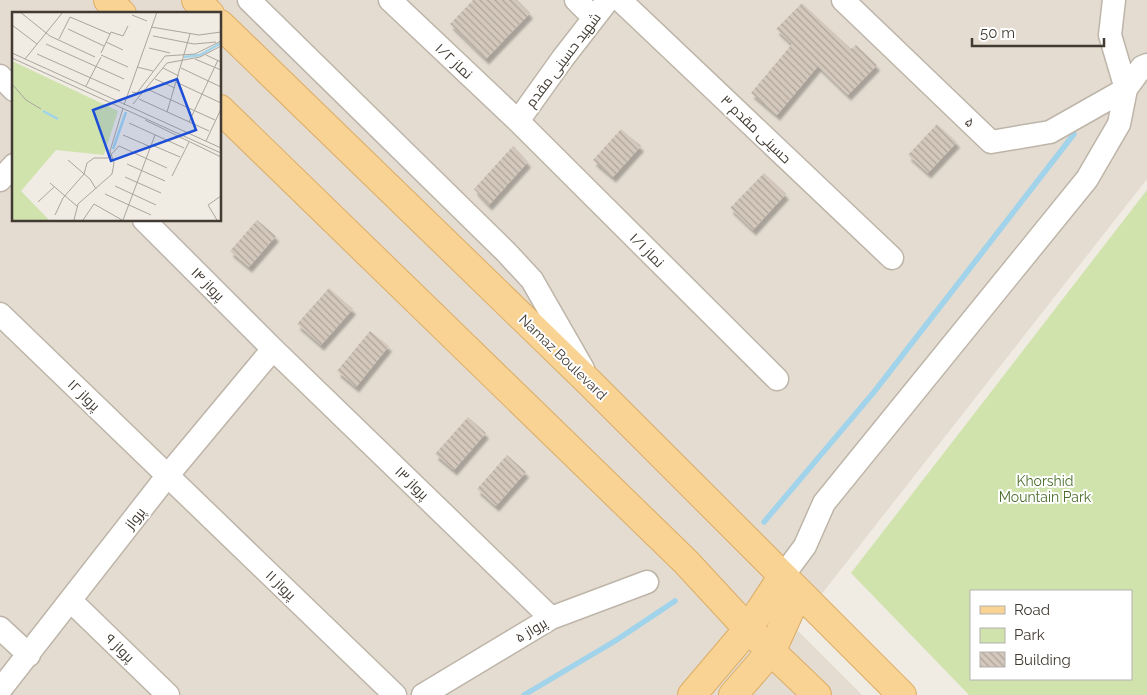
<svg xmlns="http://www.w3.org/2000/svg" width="1147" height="695" font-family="Raleway,Cairo,sans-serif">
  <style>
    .residential { fill: #e4dcd1; fill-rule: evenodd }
    .green { fill: #d0e3ad; fill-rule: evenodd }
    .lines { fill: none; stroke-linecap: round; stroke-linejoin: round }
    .stream { stroke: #a1d3eb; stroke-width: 5.5 }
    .building { fill: url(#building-back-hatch); filter: url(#shadow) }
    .minor-casing { stroke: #beb5a9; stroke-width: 25 }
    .major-casing { stroke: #dcad65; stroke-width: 30 }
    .minor { stroke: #fff; stroke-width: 22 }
    .major { stroke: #f8d394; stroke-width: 28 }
    .labels { text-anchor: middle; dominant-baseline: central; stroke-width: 4; stroke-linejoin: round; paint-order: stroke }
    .street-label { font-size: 14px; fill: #423b33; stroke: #fff }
    .park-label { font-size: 14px; fill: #4b6f2b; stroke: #fff }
    .inset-river { fill: none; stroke: #a1d3eb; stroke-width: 2.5 }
    .inset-road { fill: none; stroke: #aaa59d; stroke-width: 1 }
    .view { fill: #1d4ed8; fill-opacity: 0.15; stroke: #1d4ed8; stroke-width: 2.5 }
    .inset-edge { fill: none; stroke: #423b33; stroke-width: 2.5 }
  </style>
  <defs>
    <pattern id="building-back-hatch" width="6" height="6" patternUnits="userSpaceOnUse" patternTransform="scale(1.25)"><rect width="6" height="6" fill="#d4c8bc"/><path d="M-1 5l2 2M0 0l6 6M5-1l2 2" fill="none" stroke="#aea499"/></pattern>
    <filter id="shadow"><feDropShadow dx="3" dy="5.5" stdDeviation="1" flood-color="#0004"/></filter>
  </defs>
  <rect width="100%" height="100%" fill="#f0ebe3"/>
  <path class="residential" d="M0,0H1147V179L795,628L862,695H0ZM14,14H220V220H14Z"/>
  <path class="green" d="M1147,190V695H969L851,573ZM971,591H1131V679H971Z"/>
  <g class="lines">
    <path class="stream" d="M764,522L874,392L1074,134
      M524,695L615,641L675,601"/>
  </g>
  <path class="building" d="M473,0H517L530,13L486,59L450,24Z
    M802,3L851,49L856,45L877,65L848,95L818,66L777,115L751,93L792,44L776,29Z
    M937,124L957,142L928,173L908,155Z
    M621,129L641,146L613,177L593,160Z
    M513,146L528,162L489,205L474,189Z
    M764,173L786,194L753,230L730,208Z
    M257,220L276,236L249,267L230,251Z
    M329,288L353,309L321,345L297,324Z
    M370,331L389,346L356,387L337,371Z
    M468,417L486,433L454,470L435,454Z
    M507,455L526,472L496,506L477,489Z"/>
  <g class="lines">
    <g class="minor-casing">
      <path id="minor" d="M249,0L506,252L532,280L583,369
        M390,0L518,121L777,379
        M576,0L594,18
        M620,0L892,258
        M843,0L991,142L1050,132L1126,89L1142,67L1147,65
        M0,76L14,90
        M518,121L563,58L608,0
        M0,180L14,165
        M144,220L273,349L551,618
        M0,314L395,695
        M782,577L805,546L824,503L1087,179L1119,124L1126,89L1110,35L1114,0
        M71,601L168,695
        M0,628L29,655
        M0,690L168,475L273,349
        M423,695L551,618L647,582"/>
    </g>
    <g class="major-casing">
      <path id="major" d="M108,0L122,14
        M196,0L210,14
        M220,24L590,383L902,695
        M220,109L686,562L748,629L817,695
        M692,695L748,629L782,577
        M733,695L772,650L798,593"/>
    </g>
    <use href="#minor" class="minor"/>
    <use href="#major" class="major"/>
  </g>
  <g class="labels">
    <g class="street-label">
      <text transform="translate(563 60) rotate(-53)">شهید حسینی مقدم</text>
      <text transform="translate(454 61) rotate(43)">نماز ۱/۲</text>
      <text transform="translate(970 122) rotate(44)">۵</text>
      <text transform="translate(756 129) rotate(44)">حسینی مقدم ۳</text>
      <text transform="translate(647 250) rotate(45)">نماز ۱/۱</text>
      <text transform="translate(208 284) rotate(45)">پرواز ۱۴</text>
      <text transform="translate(563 357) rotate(44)">Namaz Boulevard</text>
      <text transform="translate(84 395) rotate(44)">پرواز ۱۲</text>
      <text transform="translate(412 483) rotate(44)">پرواز ۱۳</text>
      <text transform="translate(135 518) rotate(-52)">پرواز</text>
      <text transform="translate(281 585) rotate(44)">پرواز ۱۱</text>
      <text transform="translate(531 630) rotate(-31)">پرواز ۵</text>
      <text transform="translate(120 648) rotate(44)">پرواز ۹</text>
    </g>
    <g class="park-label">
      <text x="1045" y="481">Khorshid<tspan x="1045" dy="16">Mountain Park</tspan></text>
    </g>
  </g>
  <g transform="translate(12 12)">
    <rect width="209" height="209" fill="#f0ebe3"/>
    <path d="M0,49L106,99L92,143L44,138L9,179L37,208H0Z" fill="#d0e3ad"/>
    <path class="inset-river" d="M172,45L188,43L209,31M31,99L46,107M101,137L114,100"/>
    <path class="inset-road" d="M8,0L38,24L83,45M120,3L135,9M0,13L25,32M139,15L187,23L209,20M56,17L92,34M141,24L182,32L204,30M47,27L58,5L98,22M94,30L111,38M34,32L112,67M137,36L158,41M0,41L209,136M89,41L99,20L111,24L116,14M25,42L108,79M89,43L116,55M194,43L209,50M0,46L209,141M13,47L51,0M183,47L209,58M125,55L141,59M151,56L167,64M169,56L209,75M143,67L163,76M164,70L209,91M0,72L14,88L29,97M74,74L89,45M135,77L203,108M120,80L125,81L153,44L183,42L209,29M127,87L197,119M121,92L155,51L188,45L209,34M112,93L145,0M155,100L178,22M133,108L209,145M177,110L206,48M117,111L172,136M111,123L139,135M194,129L209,97M140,133L168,145M56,148L78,167L84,177M115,152L153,169M160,164L177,130M113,165L149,181M38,171L66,195M103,174L144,193M93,182L139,203M26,190L42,175M43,203L51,186L72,162L75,151L82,146H96L107,134L155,156M62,208L66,192L100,162L102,151L98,139L111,96M71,208L82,192L110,208M111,208L143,123M205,208L196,193L209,184"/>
    <path class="view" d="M165,67L184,118L99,149L81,98Z"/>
    <rect width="209" height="209" class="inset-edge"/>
  </g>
  <rect x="970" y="590" width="162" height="90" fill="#ffffff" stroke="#b3b1ad"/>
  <rect x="980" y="606" width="25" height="8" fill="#f8d394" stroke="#b3b1ad"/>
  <text x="1014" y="615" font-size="15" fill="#423b33">Road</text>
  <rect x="980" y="628" width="25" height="15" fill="#d0e3ad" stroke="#b3b1ad"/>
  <text x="1014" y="640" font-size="15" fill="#423b33">Park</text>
  <rect x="980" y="652" width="25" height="15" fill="url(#building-back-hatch)" stroke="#b3b1ad"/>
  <text x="1014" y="665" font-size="15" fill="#423b33">Building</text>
  <path d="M972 38v8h132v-8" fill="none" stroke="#423b33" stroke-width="2.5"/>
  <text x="980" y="38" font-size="15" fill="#423b33" stroke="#ffffff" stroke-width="4" paint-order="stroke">50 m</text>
</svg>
